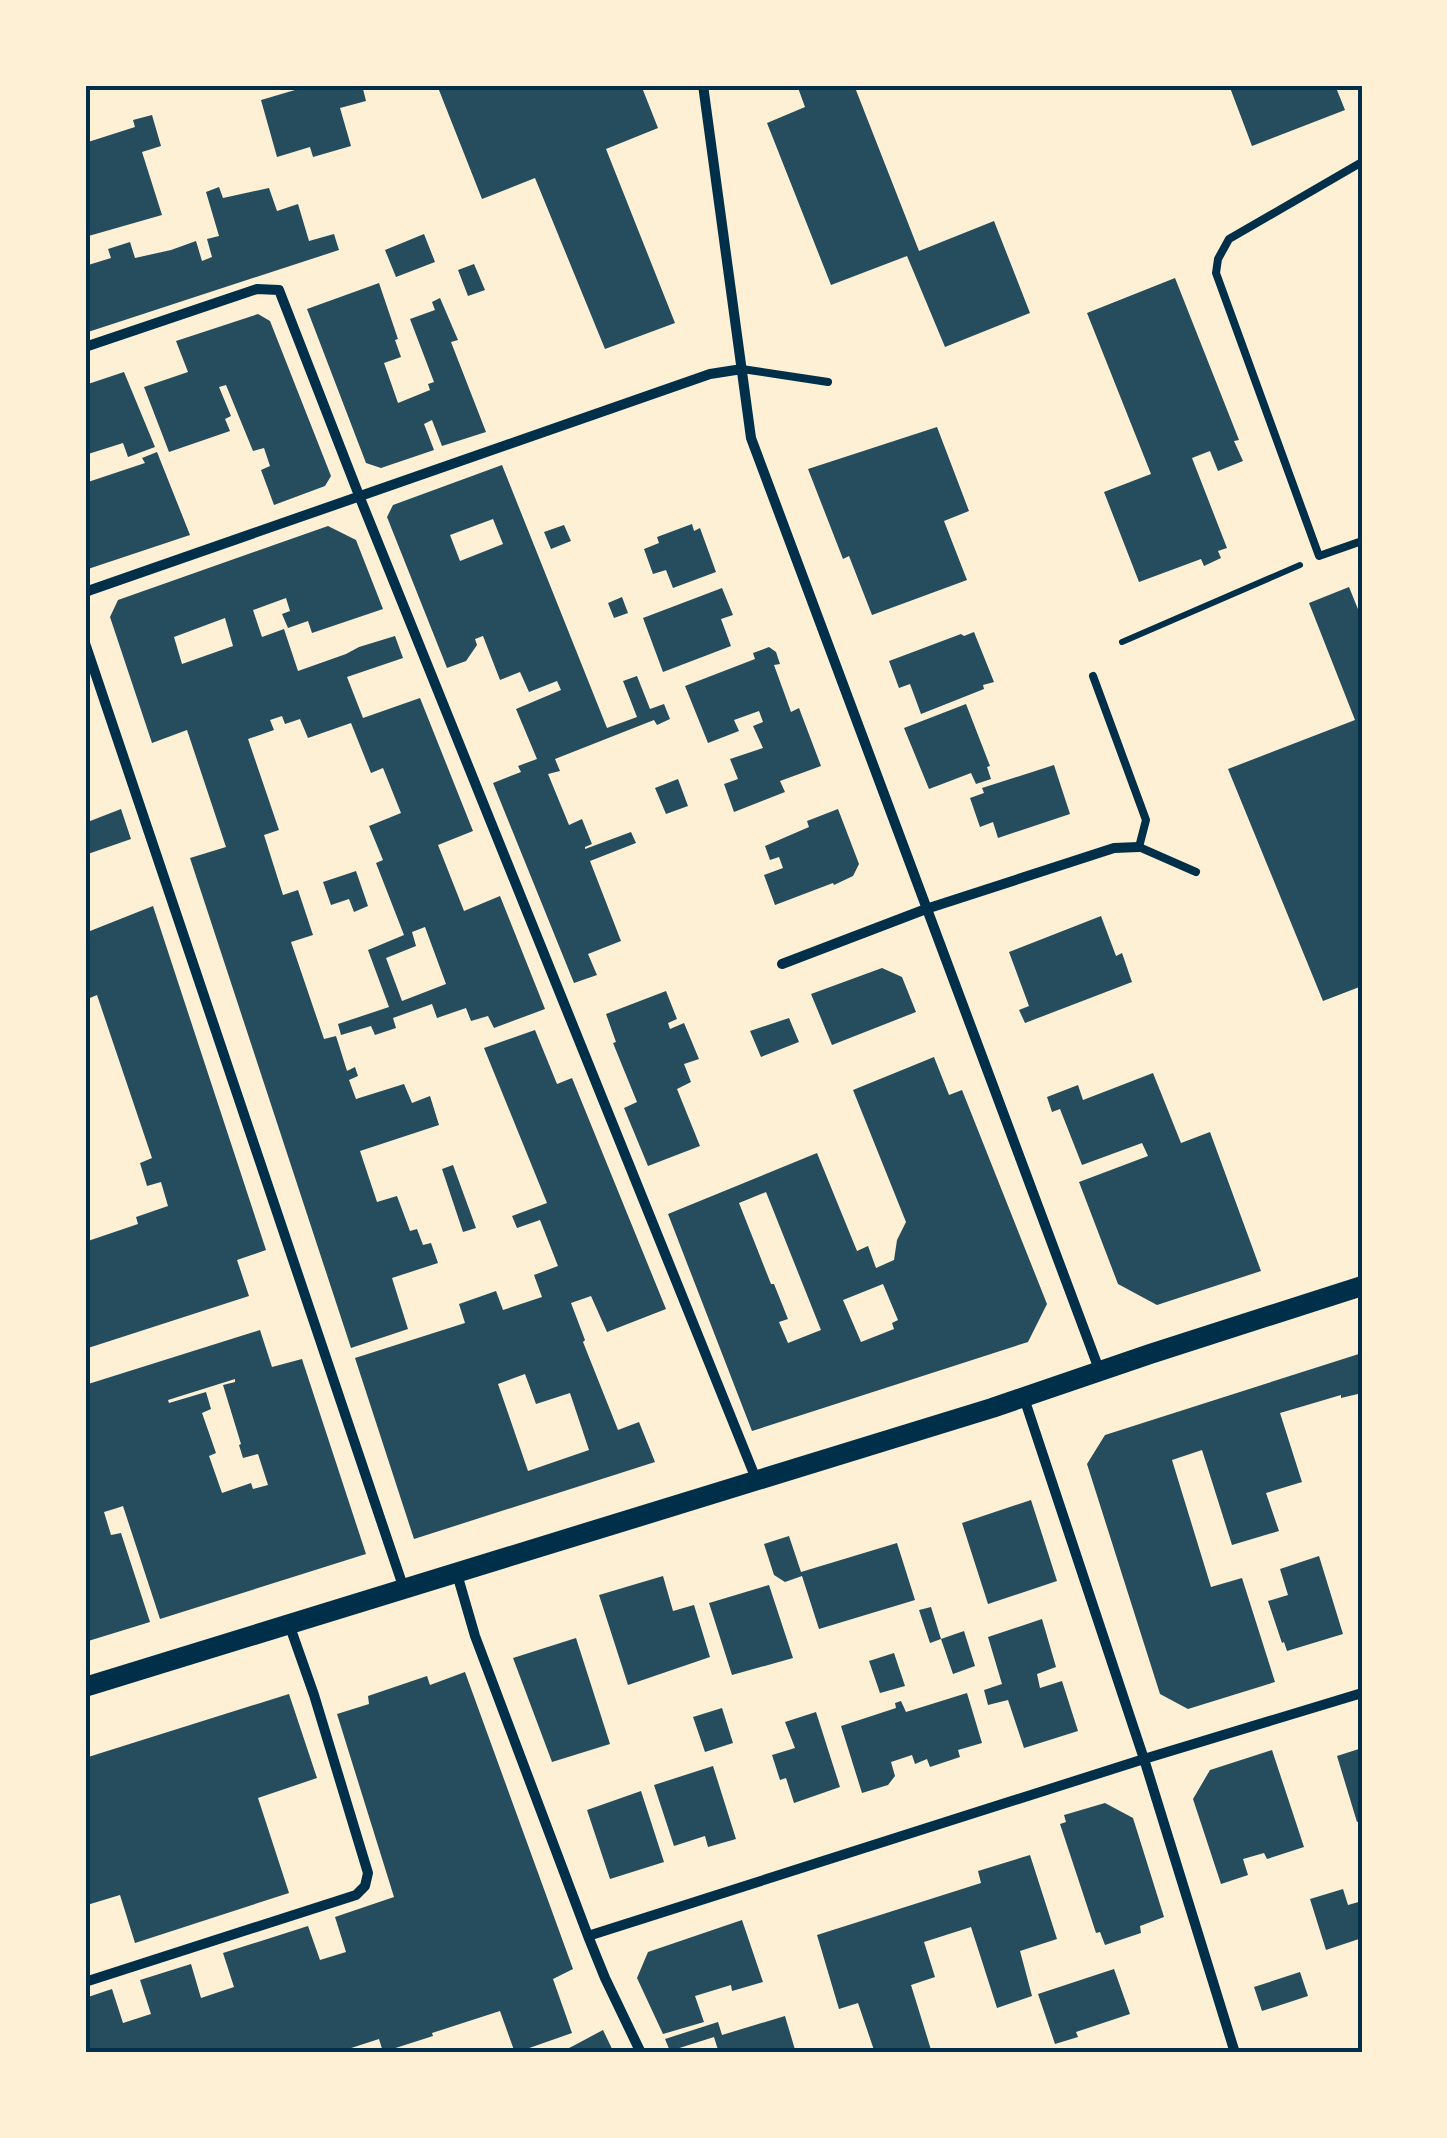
<svg xmlns="http://www.w3.org/2000/svg" width="1447" height="2138" font-family="'Alegreya Sans',sans-serif">
  <style>
    .building { fill: #264d5e; fill-rule: evenodd }
    .lines { fill: none; stroke-linecap: round; stroke-linejoin: round }
    .path { stroke: #003049; stroke-width: 6 }
    .service { stroke: #003049; stroke-width: 8 }
    .minor { stroke: #003049; stroke-width: 10 }
    .secondary { stroke: #003049; stroke-width: 20 }
    .neatline { fill: none; stroke: #003049; stroke-width: 4 }
  </style>
  <rect width="100%" height="100%" fill="#fdf0d5"/>
  <path class="building" d="M312,85H362L366,101L340,108L351,146L313,157L310,147L277,157L261,100Z
    M437,85H641L658,128L606,149L675,323L605,349L535,178L482,199Z
    M797,85H854L919,251L994,221L1030,313L945,347L907,256L831,285L767,123L805,107Z
    M1229,85H1335L1345,110L1252,146Z
    M152,115L161,146L142,152L162,215L85,237V143L135,127L133,120Z
    M219,187L223,198L269,188L277,211L298,204L309,241L334,234L339,250L85,333V266L111,258L108,249L130,242L135,258L171,250L196,241L202,261L212,257L207,239L219,236L206,192Z
    M424,234L435,262L396,277L385,250Z
    M474,264L485,290L468,296L458,270Z
    M1175,278L1239,440L1234,441L1243,461L1218,471L1210,451L1192,458L1227,548L1218,551L1221,558L1204,566L1201,559L1139,582L1104,492L1151,474L1087,313Z
    M379,283L398,339L395,340L401,357L384,363L398,403L430,390L428,384L434,382L410,319L435,310L432,302L440,298L458,340L451,342L486,432L442,446L432,420L424,424L434,450L381,468L366,463L307,309Z
    M258,314L270,321L331,476L325,486L274,505L261,470L270,466L264,448L253,451L226,385L219,387L231,416L225,419L230,431L169,452L144,387L188,372L176,341Z
    M124,372L155,447L128,457L123,443L85,455V385Z
    M937,427L969,511L944,521L967,580L872,615L849,556L843,559L808,469Z
    M157,452L190,535L85,570V483L145,463L142,458Z
    M502,465L607,728L637,717L623,681L637,676L650,709L664,704L670,719L657,725L654,720L555,759L560,771L548,774L569,825L582,819L592,844L585,847V849L631,832L636,843L590,861L621,941L588,954L597,975L574,983L493,783L521,772L518,766L537,759L516,709L561,690L557,681L529,692L520,672L500,680L483,636L475,639L477,645L466,661L447,668L387,517L393,505ZM493,519L503,544L460,561L450,535Z
    M692,524L694,531L700,528L716,572L673,588L666,570L653,574L644,549L659,543L657,537Z
    M564,525L571,541L551,549L544,532Z
    M328,526L356,540L383,609L312,633L308,621L288,628L282,614L290,611L286,598L253,610L262,637L284,629L298,671L346,654L359,647L395,636L403,658L347,677L363,718L420,698L473,831L438,845L464,911L500,896L545,1009L494,1028L488,1016L471,1021L466,1008L437,1018L432,1004L393,1018L396,1028L375,1035L371,1026L341,1035L338,1024L389,1007L368,950L404,935L376,863L383,860L369,826L401,813L383,768L371,773L351,723L308,738L300,719L285,724L282,716L270,720L274,730L248,739L279,830L264,835L283,895L298,890L313,935L291,942L324,1039L336,1036L347,1071L355,1067L358,1076L349,1080L356,1099L404,1084L412,1103L430,1096L439,1125L360,1151L377,1202L397,1196L410,1231L417,1229L423,1245L431,1243L438,1263L392,1278L408,1329L351,1348L190,858L226,847L187,730L152,743L110,617L118,600ZM225,618L233,646L182,664L174,637ZM425,927L446,984L402,1001L386,958L416,946L412,932Z
    M1349,587L1362,619V986L1323,1001L1228,769L1355,720L1309,603Z
    M722,588L733,615L721,619L731,646L663,672L643,618Z
    M622,597L628,613L614,618L608,603Z
    M974,632L994,682L983,685L984,689L921,714L910,684L899,688L889,661L961,634L964,636Z
    M769,647L776,652L780,664L774,665L791,712L799,708L821,766L780,781L785,792L734,812L724,784L738,779L730,759L763,748L753,726L763,722L759,711L734,720L739,731L708,743L685,686L755,659L753,653Z
    M966,704L990,766L987,767L991,779L976,784L971,773L929,789L904,728Z
    M1054,765L1070,814L998,838L993,822L980,827L970,798L984,793L982,788Z
    M678,779L688,806L666,814L655,788Z
    M121,809L131,839L85,855V823Z
    M838,809L859,864L853,876L834,885L833,883L775,905L764,875L783,868L779,857L770,860L765,846L809,827L807,821Z
    M356,871L368,906L354,912L349,899L331,905L323,882Z
    M153,906L266,1250L237,1260L249,1296L85,1349V1242L138,1224L136,1217L168,1206L161,1182L147,1186L140,1163L152,1158L97,995L85,1000V933Z
    M1101,916L1116,956L1122,953L1132,982L1025,1023L1019,1010L1029,1006L1009,952Z
    M882,968L902,977L916,1012L832,1045L811,994Z
    M666,991L677,1019L668,1023L670,1029L684,1023L699,1059L684,1064L691,1082L677,1089L700,1146L648,1166L624,1108L637,1102L613,1043L616,1042L606,1014Z
    M789,1018L799,1042L761,1057L750,1031Z
    M535,1030L557,1084L572,1078L666,1309L607,1332L591,1296L571,1303L585,1340L583,1342L618,1430L639,1422L655,1462L414,1539L355,1358L465,1323L459,1304L496,1291L503,1310L542,1297L534,1275L558,1266L540,1220L517,1228L512,1216L547,1203L484,1048ZM525,1374L536,1404L570,1393L589,1450L528,1471L498,1384Z
    M934,1057L949,1095L962,1090L1047,1304L1028,1342L752,1431L668,1214L817,1153L857,1251L868,1246L876,1268L894,1260L897,1240L906,1222L853,1090ZM766,1192L821,1330L788,1343L779,1322L788,1319L774,1284H771L739,1203ZM883,1284L898,1320L892,1323L894,1329L861,1342L843,1300Z
    M1153,1073L1181,1143L1210,1132L1261,1271L1157,1305L1118,1284L1079,1182L1148,1156L1142,1143L1082,1165L1060,1109L1052,1112L1047,1097L1078,1085L1083,1100Z
    M453,1165L476,1228L463,1232L442,1169Z
    M260,1330L272,1367L302,1359L366,1554L160,1619L123,1506L114,1509L104,1512L111,1535L121,1533L150,1622L85,1642V1385ZM235,1379V1382L223,1385L241,1444L239,1445L243,1458L258,1454L268,1485L253,1489L251,1483L222,1493L209,1456L216,1453L202,1413L211,1409L206,1392L169,1403L168,1400Z
    M1362,1353V1393L1341,1398V1395L1280,1413L1302,1482L1266,1493L1279,1531L1232,1545L1202,1450L1172,1460L1211,1587L1242,1578L1275,1682L1188,1709L1160,1694L1087,1464L1105,1435Z
    M1031,1500L1057,1581L988,1604L962,1523Z
    M789,1536L801,1572L897,1543L915,1600L819,1629L802,1576L785,1582L774,1575L764,1544Z
    M1319,1556L1343,1634L1287,1651L1284,1642L1282,1643L1268,1601L1288,1595L1280,1569Z
    M663,1576L673,1611L694,1605L710,1657L628,1685L599,1595Z
    M769,1585L793,1658L732,1675L709,1603Z
    M931,1607L941,1639L930,1643L919,1610Z
    M1042,1619L1056,1667L1037,1674L1040,1688L1062,1681L1078,1731L1024,1748L1008,1700L988,1705L984,1690L1002,1684L988,1637Z
    M964,1631L975,1666L953,1674L941,1639Z
    M576,1638L610,1744L552,1762L513,1658Z
    M894,1653L905,1686L880,1693L869,1661Z
    M465,1672L573,1969L553,1979L572,2033L515,2053L500,2011L432,2033L433,2036L383,2052L379,2039L345,2050L347,2053H85V1998L112,1989L123,2023L151,2014L140,1980L191,1964L201,1998L234,1987L223,1953L308,1926L320,1960L346,1952L335,1917L394,1897L337,1714L369,1704L368,1696L427,1676L430,1685Z
    M967,1693L982,1743L958,1750L960,1757L930,1767L927,1759L915,1764L912,1755L891,1762L895,1776L888,1785L862,1793L841,1726L896,1708L895,1703L901,1701L906,1712Z
    M289,1694L317,1778L258,1798L289,1893L135,1943L120,1895L87,1905L85,1899V1758Z
    M722,1708L733,1743L705,1752L693,1717Z
    M816,1712L840,1787L794,1803L786,1778L780,1780L772,1755L795,1748L785,1722Z
    M1362,1748V1820L1357,1822L1337,1756Z
    M1272,1750L1304,1847L1267,1859L1264,1853L1243,1859L1248,1875L1221,1884L1193,1799L1210,1770Z
    M713,1766L736,1839L708,1847L705,1836L674,1846L654,1785Z
    M641,1791L664,1862L610,1879L587,1810Z
    M1105,1803L1133,1818L1164,1917L1140,1926L1141,1933L1105,1945L1100,1932L1096,1933L1060,1824L1066,1822L1064,1815Z
    M1030,1855L1057,1939L1020,1951L1032,1996L997,2008L971,1927L924,1942L935,1977L911,1985L932,2053H875L858,2003L839,2009L817,1935L981,1883L978,1871Z
    M1343,1889L1348,1905L1362,1901V1946L1359,1939L1326,1950L1310,1899Z
    M742,1920L763,1982L732,1991L731,1985L695,1996L704,2022L663,2034L637,1978L648,1952Z
    M1114,1969L1130,2014L1076,2032L1078,2037L1055,2044L1038,1994Z
    M1300,1972L1308,1996L1262,2011L1254,1987Z
    M785,2016L796,2053H719L714,2037L670,2051L665,2039L718,2022L722,2035Z
    M603,2030L614,2053H559L573,2046Z"/>
  <g class="lines">
    <path class="path" d="M1122,642L1300,565"/>
    <path class="service" d="M1362,162L1229,239L1218,259L1216,273L1319,556L1362,541
      M742,369L828,382
      M1093,676L1146,820L1139,847L1196,872"/>
    <path class="minor" d="M703,85L751,438L1100,1372
      M85,347L257,289L279,290L360,498L756,1479
      M85,592L710,374L742,369
      M85,643L404,1589
      M782,964L926,909L1114,848L1139,847
      M1024,1398L1144,1759L1235,2053
      M457,1574L475,1636L588,1936L605,1978L641,2053
      M588,1936L1144,1759L1362,1693
      M85,1982L356,1895L365,1886L368,1873L314,1695L289,1624"/>
    <path class="secondary" d="M85,1687L992,1408L1150,1354L1362,1286"/>
  </g>
  <rect width="1447" height="2138" fill="none" stroke="#fdf0d5" stroke-width="175"/>
  <rect x="88" y="88" width="1272" height="1962" class="neatline"/>
</svg>
